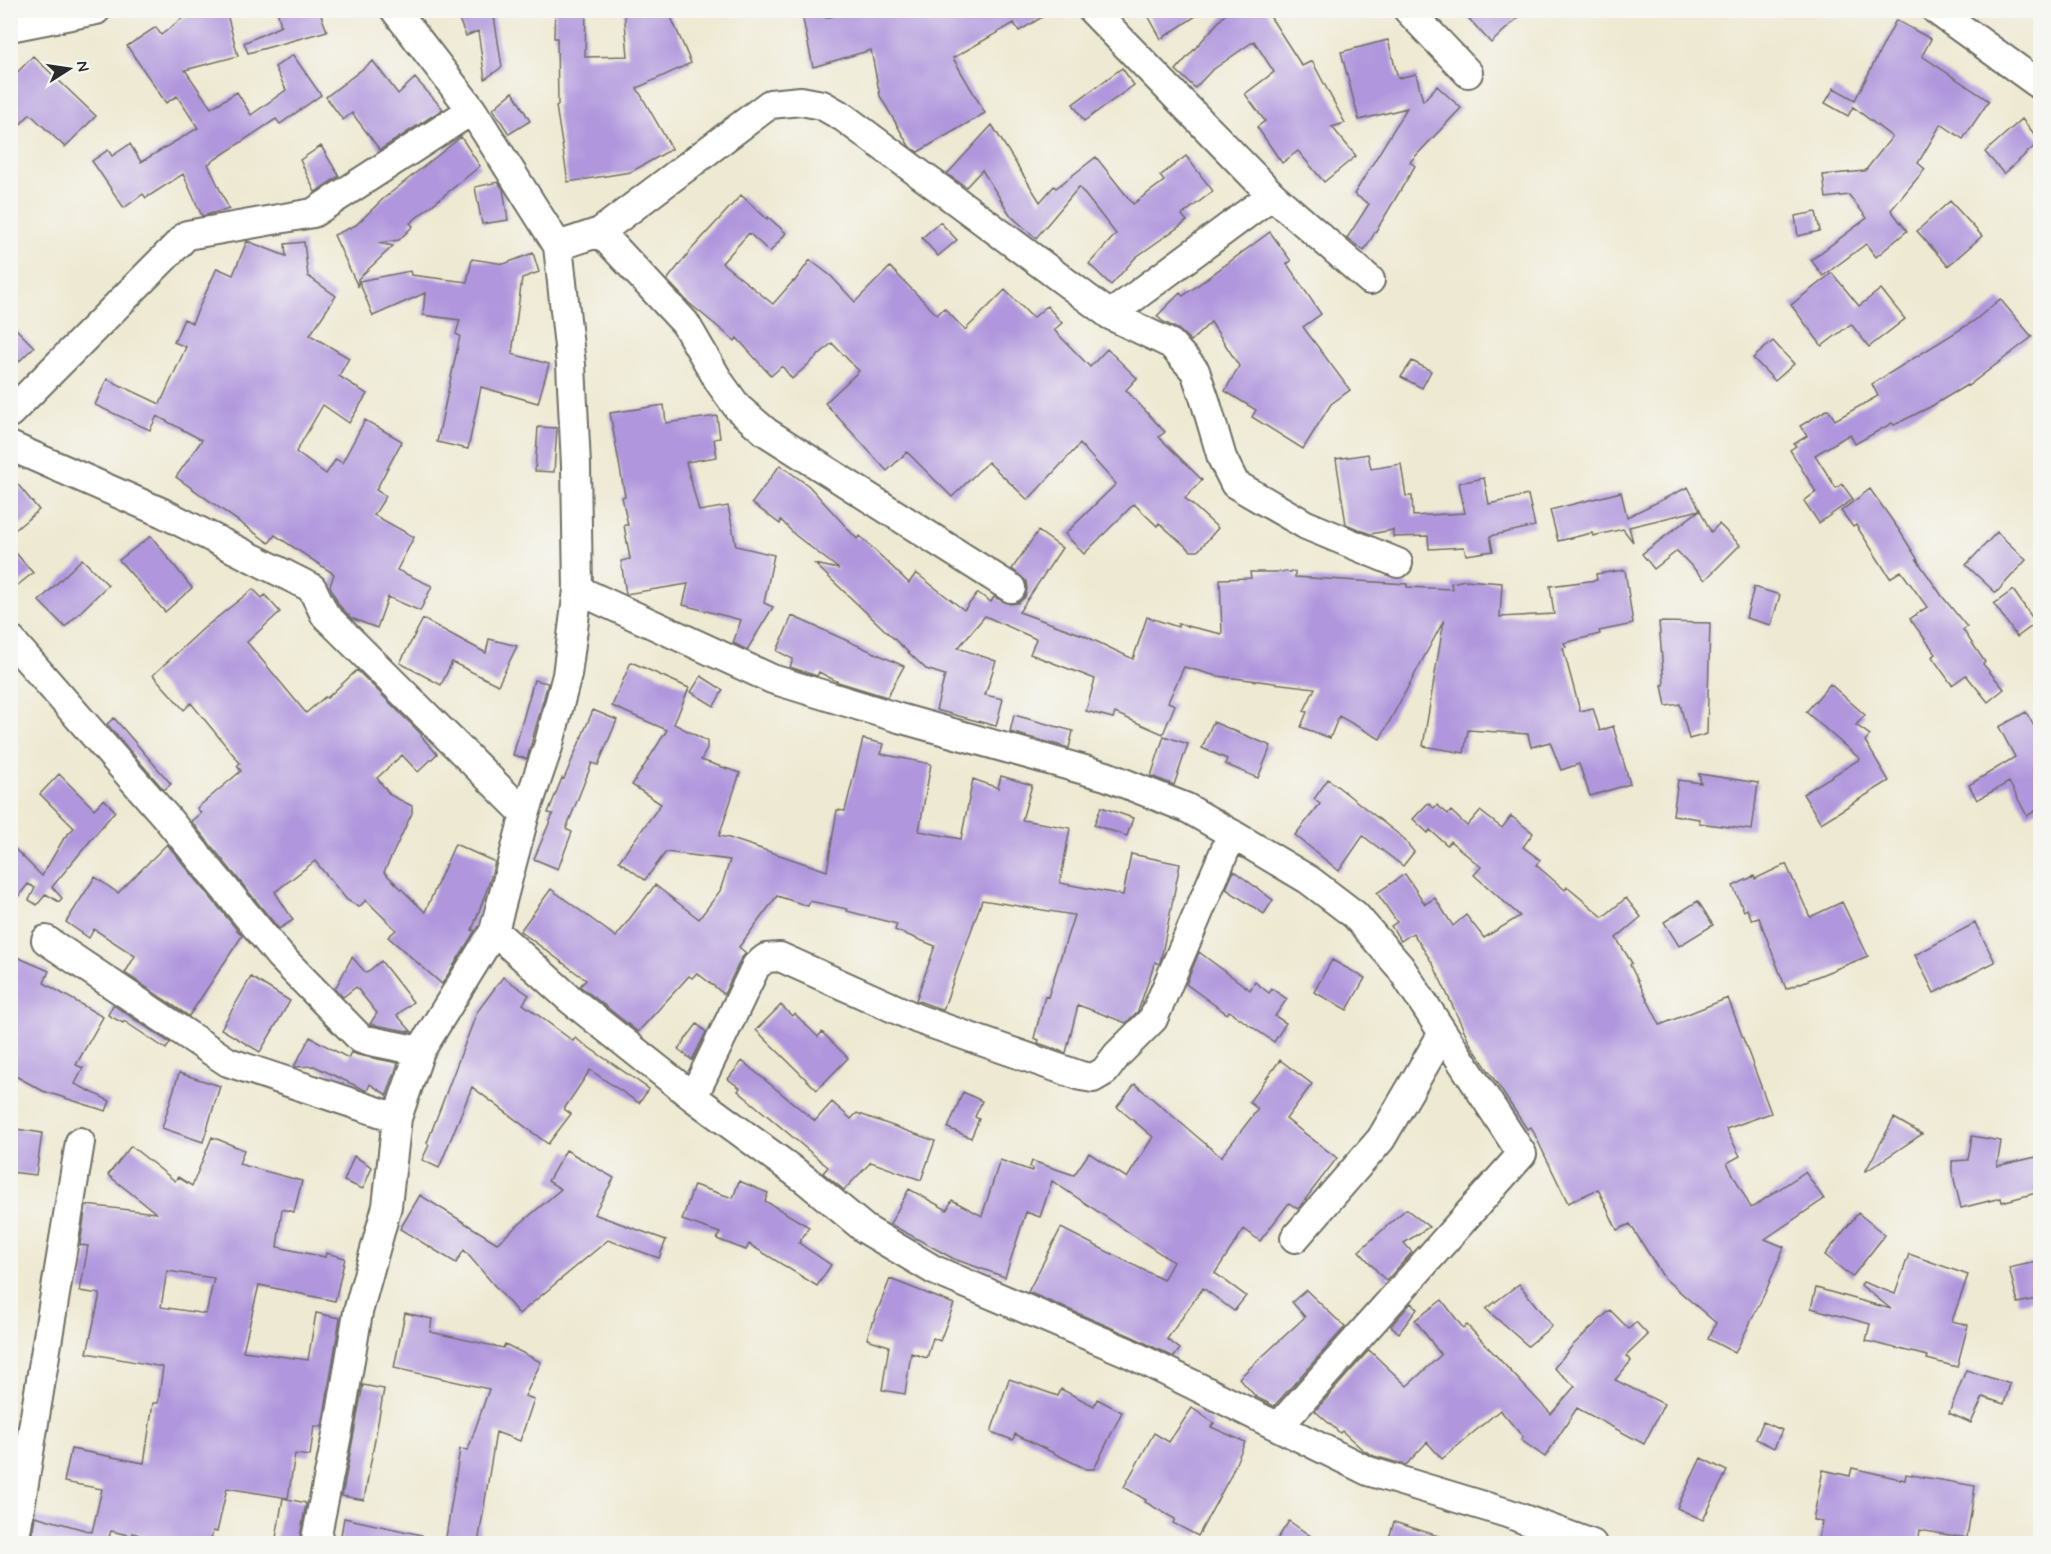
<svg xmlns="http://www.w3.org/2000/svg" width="2051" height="1554" font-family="Mynerve,sans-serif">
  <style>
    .building { fill: #b097dd; fill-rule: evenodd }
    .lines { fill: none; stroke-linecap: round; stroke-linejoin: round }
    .street-casing { stroke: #6f6e65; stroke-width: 32 }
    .street { stroke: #fff; stroke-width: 28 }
  </style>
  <rect width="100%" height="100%" fill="#f6f6f2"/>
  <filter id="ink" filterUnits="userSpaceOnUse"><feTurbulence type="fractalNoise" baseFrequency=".0167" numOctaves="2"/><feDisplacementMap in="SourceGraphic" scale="12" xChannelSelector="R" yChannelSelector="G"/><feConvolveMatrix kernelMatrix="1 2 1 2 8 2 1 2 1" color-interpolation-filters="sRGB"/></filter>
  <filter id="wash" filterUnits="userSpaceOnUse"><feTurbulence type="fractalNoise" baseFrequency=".008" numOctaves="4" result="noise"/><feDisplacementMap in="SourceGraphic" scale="24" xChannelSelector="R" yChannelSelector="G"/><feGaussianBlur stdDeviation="1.35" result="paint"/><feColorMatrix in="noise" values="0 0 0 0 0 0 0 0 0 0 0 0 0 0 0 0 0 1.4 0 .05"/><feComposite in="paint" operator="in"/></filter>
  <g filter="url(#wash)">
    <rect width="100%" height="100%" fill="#eee9d2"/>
    <g id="blocks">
      <path class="building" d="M207,10H226L238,56L185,70L211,108L237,92L251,115L286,90L275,67L293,55L321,95L280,124L276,119L208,164L229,209L202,216L183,174L146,198L143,194L124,208L92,161L108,150L112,156L130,144L141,162L198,128L177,96L166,103L127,46L156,27L161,35L184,17Z
        M277,10H319L327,31L248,53L244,43L281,26Z
        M455,10H493L502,67L485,79L478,31L466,36Z
        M555,10H586L585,57L628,56L624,10H668L691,63L637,88L672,149L631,172L568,182L556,106L558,105L557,38H554Z
        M801,10H824L826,18L857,10H1054L1019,31L1014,23L953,58L985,113L918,152L909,146L880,96L871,50L813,67Z
        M1145,10H1205L1161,39Z
        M1229,10H1266L1302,66L1312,61L1345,123L1332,127L1356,156L1324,182L1298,151L1282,163L1257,127L1265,121L1245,94L1274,72L1254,41L1211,71L1195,88L1176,70Z
        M1461,10H1526L1491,43Z
        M1896,20L1931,39L1922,56L1989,101L1963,139L1941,124L1918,163L1925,169L1891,210L1907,231L1876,257L1866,244L1823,276L1811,260L1867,218L1849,195L1826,198L1823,175L1865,171L1892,137L1853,107L1848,116L1825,103L1834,88L1855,100Z
        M1388,40L1398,78L1416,74L1423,101L1437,86L1461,108L1410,162L1415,166L1364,251L1347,238L1369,204L1354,194L1407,108L1359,120L1341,52Z
        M33,56L96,116L65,147L30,114L10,135V80Z
        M373,61L398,94L415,78L443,109L380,150L352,113L343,120L326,97Z
        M1122,68L1134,85L1084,121L1073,104Z
        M513,92L530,121L509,134L493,109Z
        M2022,119L2040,141L2004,174L1985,152Z
        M992,125L1040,202L1054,186L1056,188L1096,157L1133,204L1164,181L1160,176L1186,156L1213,191L1182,215L1187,221L1136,257L1111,285L1089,264L1116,234L1079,187L1036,238L1011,216L982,170L966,187L947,174Z
        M461,137L480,166L410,223L413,226L399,240L378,243L393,246L358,279V287L334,235L356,225L383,199Z
        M321,146L339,176L315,192L300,160Z
        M498,182L503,189L508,220L482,224L475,187Z
        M741,195L767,219L768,217L786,233L770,252L749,233L722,263L773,304L793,281L794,282L810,260L831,276L855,302L890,267L937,315L944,308L965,330L1005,290L1033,318L1047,306L1062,323L1054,330L1090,367L1107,349L1137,378L1126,390L1165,432L1159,437L1202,480L1185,498L1218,528L1198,551H1191L1159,523L1157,526L1134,504L1084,554L1065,534L1116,484L1080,444L1028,500L988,462L952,497L907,452L887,471L825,403L859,371L832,343L792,379L782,366L771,376L737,338L735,341L689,303L667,280L691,250Z
        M1950,201L1982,236L1948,266L1917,231Z
        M1816,212L1820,231L1798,236L1795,216Z
        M940,222L957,240L938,256L922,238Z
        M1270,232L1291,261L1287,264L1321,314L1303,327L1350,390L1331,404L1303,449L1252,417L1256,410L1225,391L1239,366L1211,322L1191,341L1178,329L1162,321L1157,316L1180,293L1183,296Z
        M247,241L286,256L285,244L304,242L308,276L336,296L310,335L349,358L339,376L367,394L349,423L323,405L296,452L326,474L336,459L342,463L365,420L402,441L376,490L386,496L374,515L414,537L397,570L432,586L420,611L388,597L377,628L351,618L339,605L330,586L334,574L275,535L269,543L176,477L202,440L157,416L150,430L95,405L107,379L160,404L186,347L174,342L184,319L192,323L217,268L233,275Z
        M533,253L539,272L522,278L512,354L549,364L538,403L481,387L468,449L437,442L460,336L456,334L460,320L423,315L425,293L373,316L359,281L410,271L411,275L467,282L472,259L504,264Z
        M1832,273L1859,306L1881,289L1905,319L1869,347L1851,324L1822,346L1791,305Z
        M2000,299L2032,337L1968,386L1967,385L1930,407L1894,425L1892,423L1855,444L1850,434L1815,455L1836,488L1842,484L1853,499L1819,523L1804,501L1816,492L1790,450L1796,446L1794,444L1807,436L1800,426L1828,409L1835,420L1878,396L1872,384L1974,321Z
        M10,323L34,347L10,370Z
        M1773,341L1794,364L1775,381L1753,358Z
        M1412,361L1431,371L1422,388L1401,377Z
        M664,405L666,423L717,416L720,438L714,439L717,457L686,462L699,511L728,506L736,546L774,555L764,603L773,607L747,650L733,643L741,620L683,605L688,584L626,594L621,561L630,559L624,525H628L622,497L625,496L610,413Z
        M538,427L557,428L554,472L535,471Z
        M1368,454L1371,469L1401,464L1406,496H1412L1413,516L1465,513L1459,483L1484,478L1489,504L1528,495L1535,526L1490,536L1493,551L1466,555L1464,547L1429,549L1428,536L1393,537V530L1370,534L1346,524L1336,459Z
        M780,465L809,486L857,539L860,536L909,583L916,573L964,610L978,593L991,602L994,597L1010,604L1018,603L1025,597L1027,589L1026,581L1012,569L1038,531L1062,548L1019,612L1083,635L1133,659L1147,617L1178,627V624L1222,634L1220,579L1251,578L1250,572H1295V577L1407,584V587L1452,589L1451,583L1465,580L1502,583L1500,617L1554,614L1550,586L1597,580L1596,574L1625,570L1633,624L1599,631L1600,634L1564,643L1566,647L1563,648L1580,711L1593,708L1600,731L1613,726L1630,784L1590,796L1579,764L1561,770L1550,742L1531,747L1528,734L1468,730L1464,753L1423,746L1444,620L1380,739L1339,716L1330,738L1301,727L1307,712L1304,711L1315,688L1217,676L1184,667L1168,702L1175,705L1163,734L1115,713L1113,718L1086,711L1095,679L1030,654L1036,639L985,616L958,648L996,661L985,695L1003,699L996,726L936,710L945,675L926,669L815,564L839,569L795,535L781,520L780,524L752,503Z
        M10,475L39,510L10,534Z
        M1688,487L1700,510L1629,527L1633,542L1623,529L1593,536L1592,533L1558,541L1550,510L1621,492L1627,517Z
        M1870,489L1899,530L1918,560H1917L1942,596L1967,627L1963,630L1985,662L1983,664L2004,689L1988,702L1966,675L1952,685L1932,657L1936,654L1910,619L1927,607L1901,571L1890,578L1856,525L1853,527L1841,511Z
        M1700,510L1711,532L1719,524L1740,545L1705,580L1677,551L1654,569L1642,554Z
        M1997,532L2026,560L1996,593L1966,565Z
        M151,536L192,588L165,612L119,560Z
        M10,546L33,573L10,591Z
        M82,559L108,585L65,627L39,601Z
        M1754,587L1780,595L1771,625L1746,618Z
        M253,589L262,598L265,595L280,612L247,642L306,713L325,697L327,698L357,670L422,735L421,736L437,754L418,772L402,755L377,778L390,795L412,806V813L384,872L425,912L455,844L495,862L488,887L472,930L475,931L442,984L388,937L396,930L366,900L359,907L347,900L315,861L275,892L293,920L279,929L191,821L201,813L197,808L241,771L237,766L240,763L191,703L184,710L153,675L204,628Z
        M2013,590L2036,623L2017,637L1994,604Z
        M792,616L904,666L887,697L838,682L819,672L817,676L790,667L793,659L777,651Z
        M423,619L486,653L489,639L517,646L498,685L452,662L441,685L400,663Z
        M1659,622L1710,623L1707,734L1689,739L1680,704L1666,706L1662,685H1664Z
        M631,662L689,688L674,724L707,741V749L701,760L740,773L719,836L729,838L827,871L837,810L845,811L863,739L884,744L881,754L931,764L919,831L961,839L973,779L998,788L1001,776L1032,785L1022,820L1070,828L1060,883L1123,895L1131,854L1180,864L1161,959L1159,964L1155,962L1138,1011L1126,1023L1078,1005L1066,1053L1038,1043L1039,1040L1034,1038L1045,996L1048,997L1074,915L982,900L943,1010L916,1000L935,946L895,930L897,924L847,911V909L810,901L808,906L777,896L739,947L746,953L741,959L724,994L697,973L692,978L689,976L638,1032L580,986L586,980L520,931L551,889L616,937L655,885L699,919L720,891L730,860L666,852L645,880L619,861L661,804L632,785L667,730L612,706Z
        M701,676L723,690L714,706L691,692Z
        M534,680L548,683L527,759L513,755Z
        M1830,684L1865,715L1856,725L1870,735L1865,741L1889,781L1821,823L1803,794L1860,759L1806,712Z
        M593,710L617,720L598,765L592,763L566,829L572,832L558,869L534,859L553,814L548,813L562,778L564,779Z
        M2026,712L2040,737V808L2027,816L2009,782L1977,800L1969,785L2015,757L1999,727Z
        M1014,715L1073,731L1069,748L1010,732Z
        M114,718L171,784L164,790L107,724Z
        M1213,722L1271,746L1258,778L1225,764L1227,759L1202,748Z
        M1164,736L1188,744L1174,785L1151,776Z
        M59,774L94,809L104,799L115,811L52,887L62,898L59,902L46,894L37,905L29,900L35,888L28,884L10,907V844L42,876L64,838L74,828L40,794Z
        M1699,774L1758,783L1752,830L1699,823V819L1673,815L1678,780L1701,783Z
        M1328,779L1402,837L1414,852L1403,866L1363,836L1339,871L1295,835L1320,804L1314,799Z
        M1428,803L1434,808L1437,805L1448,814L1451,811L1467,826L1480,811L1502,828L1511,816L1533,833L1523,847L1540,860L1536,865L1565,890L1567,887L1603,917L1626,898L1641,917L1616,938L1632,963L1630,965L1660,1025L1728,998L1771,1113L1726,1129L1740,1156L1727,1163L1751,1208L1805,1172L1824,1199L1765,1239L1784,1247L1765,1293L1735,1353L1708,1339L1716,1323L1664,1278L1630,1224L1617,1230L1598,1189L1568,1203L1531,1127L1527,1129L1470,1043L1433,964L1413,933L1401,941L1391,926L1397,922L1377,893L1405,874L1425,904L1435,898L1453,926L1466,915L1484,938L1520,916L1474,875L1481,867L1450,841L1447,845L1430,830L1428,833L1413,819Z
        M1101,807L1133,818L1127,836L1094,825Z
        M167,844L242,936L189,1016L125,973L135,956L94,929L89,938L66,922L95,877L118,893Z
        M1786,864L1810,917L1842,902L1868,956L1786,989L1759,918L1752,920L1747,909L1744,911L1733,886L1754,876L1755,879Z
        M1234,871L1273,900L1264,914L1226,889Z
        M1698,901L1713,925L1679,946L1664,922Z
        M1975,923L1995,962L1934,993L1915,955Z
        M1199,952L1250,990L1255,982L1269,993L1272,989L1287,999L1275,1016L1286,1023L1274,1042L1229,1011L1227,1014L1186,984Z
        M10,954L49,971L44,983L103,1017L76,1065L83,1068L75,1084L110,1101L106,1111L43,1091L10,1073Z
        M352,957L366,973L381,961L413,1002L397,1015L412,1032L370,1024L377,1013L356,987L343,997L335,989Z
        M1332,960L1365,978L1347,1010L1314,992Z
        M251,977L290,1001L260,1052L221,1029Z
        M503,977L529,995L523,1004L573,1041L575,1038L649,1089L639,1103L590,1070L564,1109L571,1114L548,1144L472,1087L439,1168L422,1160L429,1145L427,1143L477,1012Z
        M113,1005L170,1043L166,1049L124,1021L123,1023L108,1015Z
        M781,1005L792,1016L795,1014L818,1037L822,1032L848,1058L817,1090L756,1030Z
        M697,1024L706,1032L692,1060L678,1049Z
        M310,1037L348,1058L351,1052L358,1055L398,1063L387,1095L370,1084L367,1091L314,1066L294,1067Z
        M1280,1060L1312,1084L1286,1119L1337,1158L1298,1209L1289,1203L1260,1241L1244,1229L1215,1273L1246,1296L1234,1311L1203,1288L1167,1339L1180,1349L1174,1357L1133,1337L1028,1292L1061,1228L1163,1280L1173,1262L1052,1181L1040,1217L1026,1212L1005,1277L954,1259L890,1224L909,1189L947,1210L952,1200L982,1216L1000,1160L1032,1171L1033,1169L1030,1167L1032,1161L1074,1175L1089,1153L1127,1178L1153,1137L1117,1107L1135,1084L1221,1157L1258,1109L1249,1102Z
        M742,1061L815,1121L832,1102L851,1119L857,1113L935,1141L921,1180L871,1162L844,1190L823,1173L828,1167L738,1091L740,1088L728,1079Z
        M179,1073L220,1086L203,1142L162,1128Z
        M963,1092L982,1101L975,1117L979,1119L971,1138L948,1128Z
        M1894,1118L1922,1134L1865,1172Z
        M10,1128L42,1133L36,1175L10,1172Z
        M1972,1136L2001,1141L1997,1166L2036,1157L2040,1178V1192L2002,1202L2001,1198L1961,1208L1952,1171V1161L1968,1160Z
        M212,1137L244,1150L239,1164L302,1181L294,1212L282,1209L277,1247L325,1257L326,1253L345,1258L335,1301L259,1285L243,1351L308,1360L316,1313L340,1318L322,1427L314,1426L310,1456L295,1454L288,1498L227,1488L217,1532L213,1531L210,1544H169L133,1533L132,1536L111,1531L109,1537L113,1538L112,1544H31L35,1516L92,1532L102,1489L64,1482L71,1449L144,1463L153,1403H158L163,1367L87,1353L100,1294L80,1291L88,1246L80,1245L86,1205L156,1213L108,1175L131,1146L175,1181L178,1177L192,1186ZM167,1271L214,1278L206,1314L161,1307Z
        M566,1150L614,1178L594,1214L666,1240L659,1258L608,1240L519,1314L464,1250L456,1263L400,1229L420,1195L497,1243L561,1189L548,1181Z
        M354,1156L372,1167L363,1189L344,1181Z
        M739,1181L768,1193L765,1201L809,1227L799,1243L831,1265L817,1286L749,1244L746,1250L717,1239L720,1233L682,1220L694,1185L733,1198Z
        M1406,1209L1429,1227L1404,1243L1412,1252L1386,1281L1359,1251Z
        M1858,1213L1885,1235L1852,1277L1825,1255Z
        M1909,1254L1968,1275L1952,1321L1968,1325L1957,1367L1927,1359L1928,1356L1866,1341L1870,1324L1811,1308L1816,1288L1891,1309L1861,1285L1863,1282L1895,1294Z
        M2040,1261V1298L2018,1303L2009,1268Z
        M890,1279L954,1304L940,1341L933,1338L927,1358L911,1353L905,1394L882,1390L889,1346L867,1339L872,1322H873Z
        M1519,1284L1552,1326L1528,1346L1486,1309Z
        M1306,1290L1345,1327L1274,1406L1256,1397L1239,1378L1305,1317L1292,1302Z
        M1442,1300L1463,1328L1467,1325L1551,1414L1575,1386L1554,1368L1573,1345L1610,1310L1629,1329L1636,1322L1648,1335L1626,1356L1631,1361L1615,1380L1664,1404L1644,1444L1577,1408L1545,1457L1521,1440L1523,1437L1500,1410L1442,1459L1427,1442L1406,1465L1374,1456L1363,1450L1342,1431L1340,1433L1315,1411L1369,1350L1407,1386L1441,1355L1415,1320Z
        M1411,1303L1417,1309L1399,1333L1391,1326Z
        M405,1313L432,1319L430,1332L503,1348L505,1344L541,1362L525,1396L534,1399L520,1441L496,1432L478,1544H445L460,1449L468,1450L489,1389L394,1368Z
        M1966,1370L2010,1384L2004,1404L1983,1397L1971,1423L1949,1413Z
        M1009,1379L1058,1396L1061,1389L1094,1406L1097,1399L1122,1412L1094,1469H1086L1015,1434L1013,1440L991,1432Z
        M363,1385L384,1389L364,1500L342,1496Z
        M1192,1408L1214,1423L1211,1427L1245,1442L1230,1477L1198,1536L1173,1523L1175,1519L1145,1502L1146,1500L1124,1487L1154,1433L1169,1442Z
        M1763,1422L1782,1430L1774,1448L1756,1439Z
        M1701,1458L1727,1471L1703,1520L1677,1508Z
        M1852,1468L1905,1480L1906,1474L1975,1486L1967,1538L1920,1530L1918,1544H1817L1822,1522L1813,1520L1823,1470L1850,1476Z
        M283,1498L306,1503L299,1544H275Z
        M344,1518L422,1535L421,1544H352L340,1541Z
        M1289,1521L1322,1544H1274Z
        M1394,1522L1448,1539V1544H1387Z"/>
    </g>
  </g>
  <g filter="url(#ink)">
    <use href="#blocks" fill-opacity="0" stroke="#6f6e65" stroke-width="1.5"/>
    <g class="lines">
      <g class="street-casing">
        <path id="street" d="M1092,10L1272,195L1370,280
          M1408,10L1468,73
          M1936,10L2040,85
          M10,27L96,10
          M600,232L685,323L720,383L738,408L766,432L1011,588
          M558,246L600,232L770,104L801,101L822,105L843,117L1110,315L1171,344L1195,371L1205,400L1222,458L1235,484L1306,525L1398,563
          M1110,315L1272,195
          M10,413L187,235L313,213L472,110
          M10,446L163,513L312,588L325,615L525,814
          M578,590L772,679L899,718L1106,776L1187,808L1232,834L1309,880L1355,915L1400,967L1522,1154L1279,1426
          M10,639L166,817L280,956L361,1039L420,1051
          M494,931L571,1000L693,1097L806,1180L865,1229L934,1270L1127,1352L1368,1471L1507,1513L1592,1544
          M46,940L228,1062L397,1118
          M693,1097L756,966L766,958L780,957L918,1019L1081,1076L1093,1078L1105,1071L1117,1055L1153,1019L1232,834
          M1295,1238L1381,1139L1443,1033
          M14,1544L80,1142
          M315,1544L340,1420L358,1312L387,1206L397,1118L420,1051L494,931L525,814L548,747L567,675L578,590L576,465L571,365L558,246L472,110L395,10"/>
      </g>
      <use href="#street" class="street"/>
    </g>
  </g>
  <rect width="2051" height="1554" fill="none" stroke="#f6f6f2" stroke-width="36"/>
  <g transform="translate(69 69) rotate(78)" stroke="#f6f6f2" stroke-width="4.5" paint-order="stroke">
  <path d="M0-4.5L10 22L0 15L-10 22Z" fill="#2b2b2b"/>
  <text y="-9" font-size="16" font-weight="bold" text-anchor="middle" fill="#2b2b2b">N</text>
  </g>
</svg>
